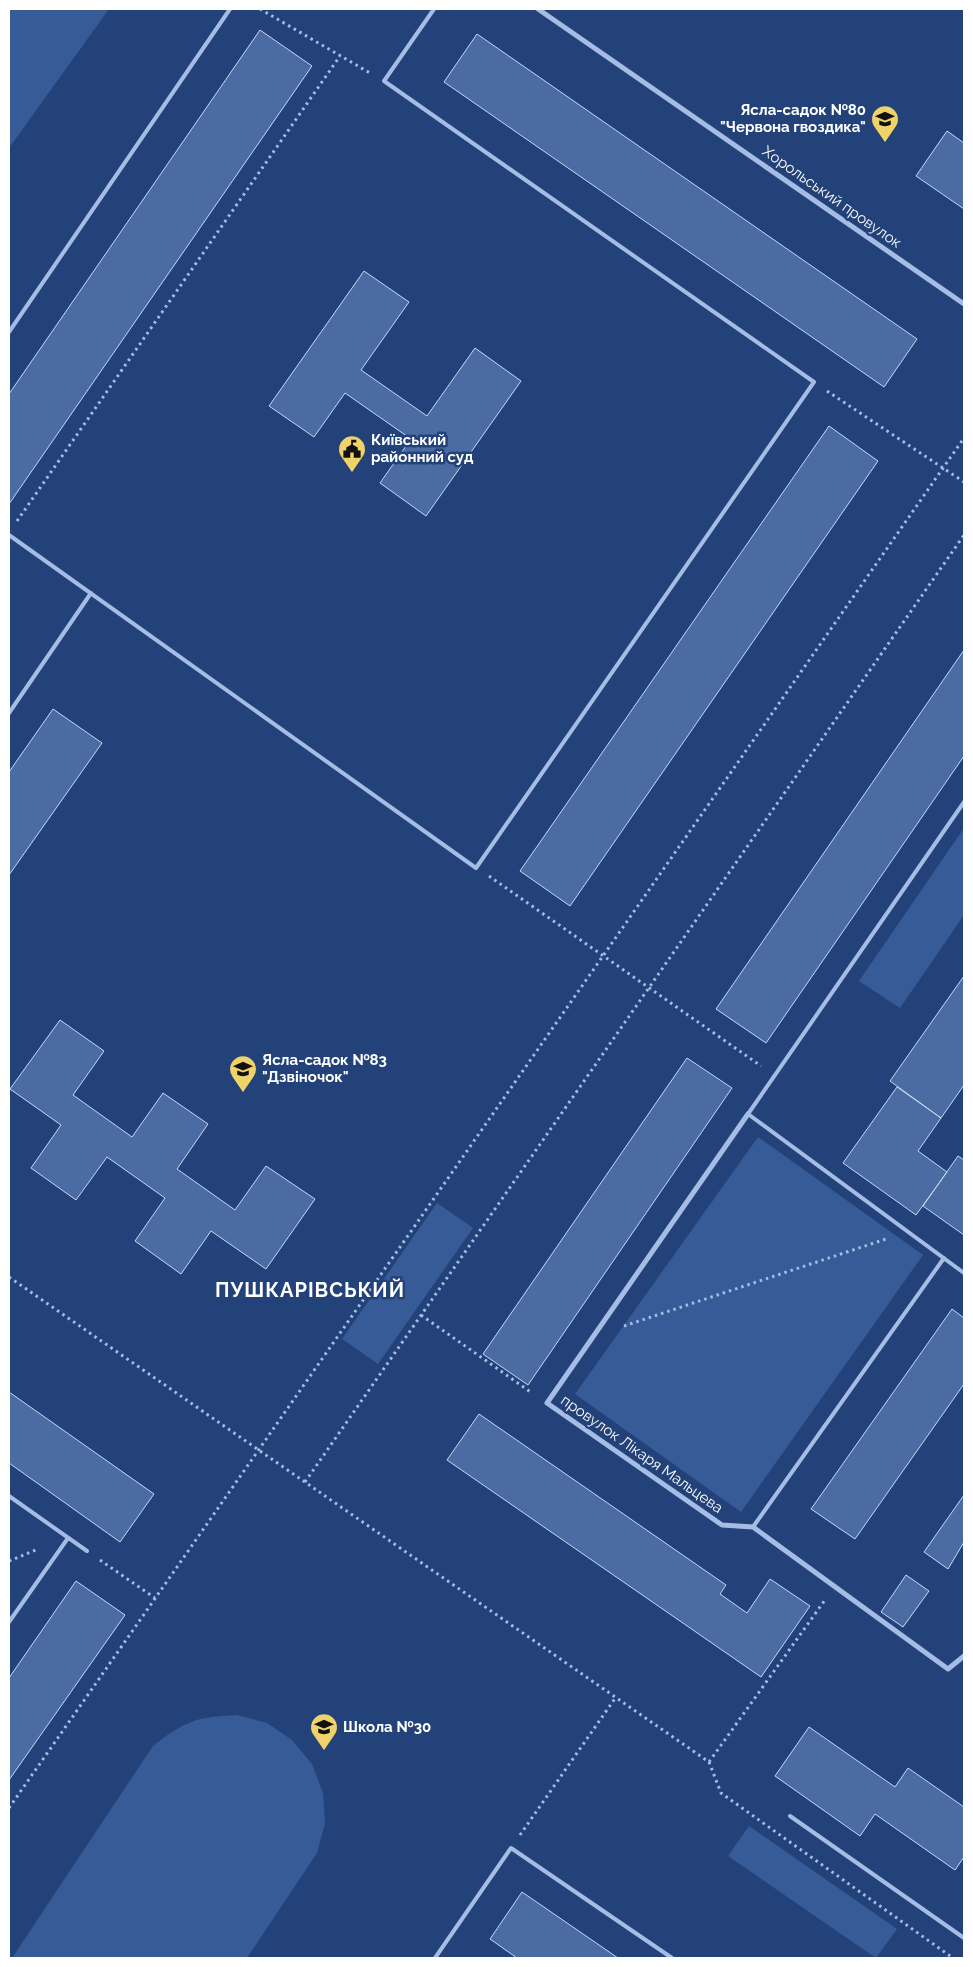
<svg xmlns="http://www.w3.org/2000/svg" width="973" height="1967" font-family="Raleway,sans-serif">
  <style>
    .green { fill: #375b97 }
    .building { fill: #4b6ca3; stroke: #c8d8f3 }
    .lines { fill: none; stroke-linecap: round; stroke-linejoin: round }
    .path { stroke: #a5bde4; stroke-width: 3; stroke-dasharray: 2.5 4; stroke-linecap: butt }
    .lane { stroke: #a5bde4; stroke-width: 4 }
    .street { stroke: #a5bde4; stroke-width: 5 }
    .labels { text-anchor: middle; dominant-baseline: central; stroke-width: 5; stroke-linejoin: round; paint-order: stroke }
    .poi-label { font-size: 15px; font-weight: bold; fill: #fff; stroke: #234279; text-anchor: start }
    .street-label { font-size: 15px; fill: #fff; stroke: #234279 }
    .district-label { font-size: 20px; font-weight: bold; letter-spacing: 1px; fill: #fff; stroke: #234279 }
  </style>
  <rect width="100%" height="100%" fill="#234279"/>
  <path class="green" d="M9,9H109L9,148Z
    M964,828V915L900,1008L859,981Z
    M758,1137L923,1255L741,1512L575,1394Z
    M437,1203L473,1228L378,1364L342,1339Z
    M237,1715L267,1723L292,1740L312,1764L323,1793L325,1823L317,1853L247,1958H12L153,1746C185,1721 196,1717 237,1715Z
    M749,1826L897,1929L876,1958L728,1856Z"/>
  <path class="building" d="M260,30L312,66L9,504V394Z
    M477,34L917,339L884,387L444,82Z
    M947,131L964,143V209L916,176Z
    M364,271L409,302L361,370L427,416L475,348L521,381L426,516L380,483L411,439L345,393L314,437L269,406Z
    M829,426L878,461L570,906L520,871Z
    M964,650V756L766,1043L716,1009Z
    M53,709L102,743L9,875V772Z
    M964,976V1085L941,1118L890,1081Z
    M60,1020L104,1051L73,1095L132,1137L163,1093L208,1124L177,1169L235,1210L266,1166L315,1199L266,1269L211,1231L181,1274L135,1241L165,1198L107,1157L76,1200L31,1168L61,1125L10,1089Z
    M687,1058L732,1088L528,1385L483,1354Z
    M897,1087L941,1118L918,1151L947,1172L916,1215L843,1163Z
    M958,1156L964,1160V1235L923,1206Z
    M952,1309L964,1318V1384L855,1539L811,1509Z
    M9,1392L154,1494L120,1542L9,1463Z
    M479,1414L726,1585L720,1594L747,1613L770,1579L810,1606L761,1677L447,1460Z
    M964,1495V1542L948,1569L924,1552Z
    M906,1575L929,1591L903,1627L881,1612Z
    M76,1581L125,1615L9,1780V1678Z
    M809,1727L895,1787L908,1768L964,1807V1857L955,1870L875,1814L860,1836L775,1776Z
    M522,1892L618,1958H517L490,1939Z"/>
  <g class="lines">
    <path class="path" d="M260,9L370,73
      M827,391L964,482
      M17,521L340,56
      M489,876L761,1066
      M9,1277L709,1762L721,1793L953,1958
      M421,1315L532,1393
      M624,1326L889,1238
      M305,1482L964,535
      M100,1560L155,1598
      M9,1561L38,1549
      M709,1762L825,1600
      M9,1808L964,438
      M520,1835L616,1697"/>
    <path class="lane" d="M9,332L230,9
      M9,535L476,868L814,382L384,81L434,9
      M9,713L91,593
      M964,802L748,1114L964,1273
      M9,1496L87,1551
      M753,1527L944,1258
      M9,1622L68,1538
      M790,1816L964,1938
      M435,1958L511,1848L672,1958"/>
    <path class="street" d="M538,9L964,304
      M748,1114L547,1403L722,1525L753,1527L948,1669L964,1656"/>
  </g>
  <defs>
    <g id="school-pin" transform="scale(1.4375)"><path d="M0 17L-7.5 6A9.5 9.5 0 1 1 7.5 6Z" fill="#efd268" stroke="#234279"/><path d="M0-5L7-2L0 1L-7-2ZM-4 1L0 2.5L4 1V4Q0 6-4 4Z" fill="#111"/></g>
    <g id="civic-pin" transform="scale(1.4375)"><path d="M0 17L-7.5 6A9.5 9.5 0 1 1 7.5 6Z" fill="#efd268" stroke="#234279"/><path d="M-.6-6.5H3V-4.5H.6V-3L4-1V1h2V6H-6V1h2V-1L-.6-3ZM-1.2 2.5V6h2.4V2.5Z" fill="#111"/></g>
  </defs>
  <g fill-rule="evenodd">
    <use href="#school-pin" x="885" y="119"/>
    <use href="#civic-pin" x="352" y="449"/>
    <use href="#school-pin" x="243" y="1069"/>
    <use href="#school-pin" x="324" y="1727"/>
  </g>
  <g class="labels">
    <g class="poi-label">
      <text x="866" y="110" text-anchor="end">Ясла-садок №80<tspan x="866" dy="17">"Червона гвоздика"</tspan></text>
      <text x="371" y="440">Київський<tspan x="371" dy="17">районний суд</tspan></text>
      <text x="262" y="1060">Ясла-садок №83<tspan x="262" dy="17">"Дзвіночок"</tspan></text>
      <text x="343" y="1727">Школа №30</text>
    </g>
    <g class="street-label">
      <text transform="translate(832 197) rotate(35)">Хорольський провулок</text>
      <text transform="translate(642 1454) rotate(35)">провулок Лікаря Мальцева</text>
    </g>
    <g class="district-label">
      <text x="310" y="1290">ПУШКАРІВСЬКИЙ</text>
    </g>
  </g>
  <rect width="973" height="1967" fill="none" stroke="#ffffff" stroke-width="20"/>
</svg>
